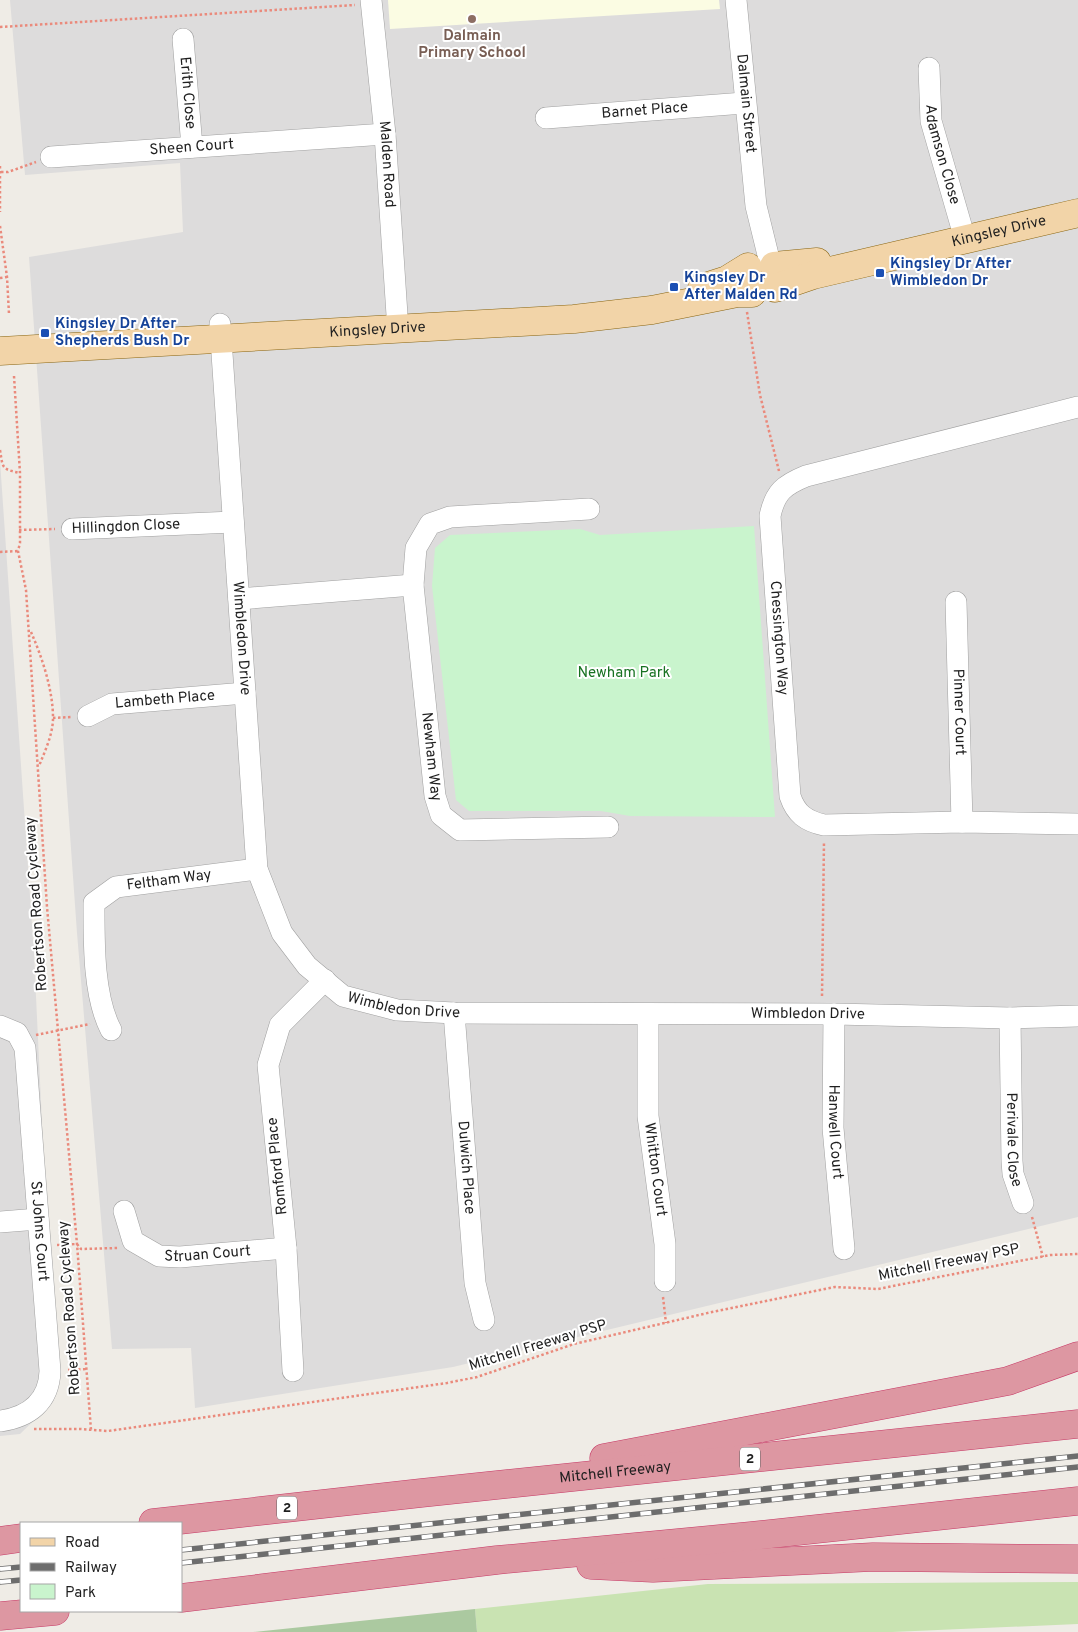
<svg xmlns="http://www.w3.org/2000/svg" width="1078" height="1632" font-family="Overpass,sans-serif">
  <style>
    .residential { fill: #dddcdc }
    .education { fill: #fbfce3 }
    .grass { fill: #c9e3b2 }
    .forest { fill: #abc9a0 }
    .park { fill: #c9f4cd }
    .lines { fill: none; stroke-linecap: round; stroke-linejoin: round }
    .minor-casing { stroke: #a0a0a0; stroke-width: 22 }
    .major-casing { stroke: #896511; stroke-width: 29 }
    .highway-casing { stroke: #c73966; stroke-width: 29 }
    .path { stroke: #ea8a7c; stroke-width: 2.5; stroke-dasharray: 2.5 2.5; stroke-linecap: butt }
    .minor { stroke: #fff; stroke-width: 21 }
    .major { stroke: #f2d4a8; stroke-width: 28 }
    .highway { stroke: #dd97a2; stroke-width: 28 }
    .rail-casing { stroke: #6d6d6d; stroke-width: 5.5 }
    .rail { stroke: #fff; stroke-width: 4; stroke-dasharray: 11; stroke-linecap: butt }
    .education-dot { fill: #8d6e63; stroke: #fff; stroke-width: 2 }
    .transit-dot { fill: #1a4fb4; stroke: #fff; stroke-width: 2 }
    .labels { text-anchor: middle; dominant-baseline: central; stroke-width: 4; stroke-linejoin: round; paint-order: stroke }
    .shield { fill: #fff; stroke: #626262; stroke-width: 1 }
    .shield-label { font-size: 14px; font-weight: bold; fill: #1f1f1f }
    .education-label { font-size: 15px; font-weight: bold; fill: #785e54; stroke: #fff }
    .street-label { font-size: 15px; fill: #1f1f1f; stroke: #fff }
    .transit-label { font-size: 15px; font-weight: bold; fill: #164399; stroke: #fff; text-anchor: start }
    .park-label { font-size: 15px; fill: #187222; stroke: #fff }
  </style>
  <rect width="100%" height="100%" fill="#efece6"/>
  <path class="residential" d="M10,0H1078V1217L453,1367L195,1408L191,1348L112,1349L77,933L29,257L183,232L180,163L25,175Z
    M0,461L34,954L53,1357L52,1403L20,1434L0,1436Z"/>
  <path class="education" d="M388,0H719L720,9L390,29Z"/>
  <path class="grass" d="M1078,1582V1624L892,1632H477L475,1609L708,1584Z"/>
  <path class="forest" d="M475,1609L477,1632H253Z"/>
  <path class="park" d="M754,526L775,817L630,816L601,811H469L456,800L432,586L435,548L450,535L580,529L600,535Z"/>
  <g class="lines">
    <g class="minor-casing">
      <g id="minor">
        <path id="s1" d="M371,0L385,134L398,330"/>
        <path id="s2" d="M736,0L756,206L770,263"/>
        <path id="s3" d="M183,39L192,147"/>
        <path id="s4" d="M929,68L931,121L965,239"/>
        <path id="s5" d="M546,118L744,103"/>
        <path id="s6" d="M51,157L385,134"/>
        <path id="s7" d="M220,324L257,869L282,933L307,966L343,996L397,1010L454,1013L834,1014L1010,1018L1078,1016"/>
        <path id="s8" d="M1078,407L806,476C784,485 775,492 770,516L790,796C796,814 806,821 824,825L962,822L1078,824"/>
        <path id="s9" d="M589,509L450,517L430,524L416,548L413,585L435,796L441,815L460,830L608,827"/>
        <path id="s10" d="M72,529L233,522"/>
        <path d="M239,599L413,585"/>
        <path id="s11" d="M956,602L962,822"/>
        <path id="s12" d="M88,716L112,704L245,693"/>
        <path id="s13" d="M454,1013L475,1283L484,1320"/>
        <path id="s14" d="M834,1014L833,1128L844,1249"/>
        <path id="s15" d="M648,1015V1116L665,1244V1281"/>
        <path id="s16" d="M1010,1018L1012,1161L1013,1174L1023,1203"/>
        <path id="s17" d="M0,1026L17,1033L25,1048L50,1371C49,1402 29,1417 0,1421"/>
        <path id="s18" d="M111,1030C93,996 94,941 94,903L116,887L257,869"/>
        <path id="s19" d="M124,1211L133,1241L159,1256L180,1257L286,1248"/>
        <path d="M0,1222L38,1219"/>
        <path d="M293,1371L286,1248L268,1065L280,1025L325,980"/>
      </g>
    </g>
    <g class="major-casing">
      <g id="major">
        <path d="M774,266L817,262"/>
        <path d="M702,288L727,280L748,267"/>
        <path id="s20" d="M775,288L813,275L1078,213"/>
        <path id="s21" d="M0,351L574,319L652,310L737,293H752"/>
      </g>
    </g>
    <g class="highway-casing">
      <g id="highway">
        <path d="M604,1458L1008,1381L1078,1356"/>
        <path id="s22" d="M153,1523L421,1493L1078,1424"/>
        <path d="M0,1541L21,1538"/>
        <path d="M591,1565L653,1568L873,1557L1078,1559"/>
        <path d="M181,1598L497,1560L751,1536L1078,1501"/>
        <path d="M0,1616L55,1611"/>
      </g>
    </g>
    <path class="path" d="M0,27L355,5
      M0,166V212
      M1,172H8L36,162
      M0,226L7,277L9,314
      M0,278L7,277
      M747,312L760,395L779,471
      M14,376L20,473V543L18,551L26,590L47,907L77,1244L91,1430
      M0,450C3,468 1,469 20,473
      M19,530L55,529
      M0,552L18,551
      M31,632C42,657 53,690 53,718C53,734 45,751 39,766
      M53,718L71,717
      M822,996L824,841
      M36,1035L90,1024
      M1032,1217L1043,1257
      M57,1245L77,1244L81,1249L118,1248
      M663,1297L666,1323
      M68,1370L86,1369
      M34,1429H80L108,1431L447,1383L477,1377L574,1344L712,1312L835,1287L878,1289L1050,1255L1078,1254"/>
    <use href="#minor" class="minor"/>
    <use href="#major" class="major"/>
    <use href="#highway" class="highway"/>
    <g class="rail-casing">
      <path id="rail" d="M181,1550L1078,1456
        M181,1563L1078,1467
        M0,1569L21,1567
        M0,1582L21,1580"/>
    </g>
    <use href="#rail" class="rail"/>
  </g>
  <circle class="education-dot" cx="472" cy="19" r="5"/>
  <g class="transit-dot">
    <rect x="875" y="268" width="10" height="10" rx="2.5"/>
    <rect x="669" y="282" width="10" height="10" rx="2.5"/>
    <rect x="40" y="328" width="10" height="10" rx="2.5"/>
  </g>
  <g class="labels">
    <g class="shield">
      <rect x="740" y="1447.5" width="20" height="23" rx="4"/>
      <rect x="277" y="1496.5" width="20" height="23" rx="4"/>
    </g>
    <g class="shield-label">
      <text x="750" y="1459">2</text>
      <text x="287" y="1508">2</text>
    </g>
    <g class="education-label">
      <text x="472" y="36">Dalmain<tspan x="472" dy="17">Primary School</tspan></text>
    </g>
    <g class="street-label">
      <text stroke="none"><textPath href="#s3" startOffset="54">Erith Close</textPath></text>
      <text stroke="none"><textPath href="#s2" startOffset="104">Dalmain Street</textPath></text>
      <text stroke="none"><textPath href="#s5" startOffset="99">Barnet Place</textPath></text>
      <text stroke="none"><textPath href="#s6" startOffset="141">Sheen Court</textPath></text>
      <text stroke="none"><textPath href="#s4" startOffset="88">Adamson Close</textPath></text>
      <text stroke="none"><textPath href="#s1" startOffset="165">Malden Road</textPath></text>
      <text stroke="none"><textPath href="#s20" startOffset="231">Kingsley Drive</textPath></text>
      <text stroke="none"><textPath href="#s21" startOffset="378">Kingsley Drive</textPath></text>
      <text stroke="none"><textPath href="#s10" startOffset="54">Hillingdon Close</textPath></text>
      <text stroke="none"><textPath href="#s7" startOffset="315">Wimbledon Drive</textPath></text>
      <text stroke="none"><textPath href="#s8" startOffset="460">Chessington Way</textPath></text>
      <text stroke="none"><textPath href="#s12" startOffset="80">Lambeth Place</textPath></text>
      <text stroke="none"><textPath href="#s11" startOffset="110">Pinner Court</textPath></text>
      <text stroke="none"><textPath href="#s9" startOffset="398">Newham Way</textPath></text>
      <text stroke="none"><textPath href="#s18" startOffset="210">Feltham Way</textPath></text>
      <text transform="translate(37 904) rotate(-94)">Robertson Road Cycleway</text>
      <text stroke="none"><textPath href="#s7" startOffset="765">Wimbledon Drive</textPath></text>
      <text stroke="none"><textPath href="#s7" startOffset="1170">Wimbledon Drive</textPath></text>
      <text stroke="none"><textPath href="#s14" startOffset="118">Hanwell Court</textPath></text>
      <text stroke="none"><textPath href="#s16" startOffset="122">Perivale Close</textPath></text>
      <text transform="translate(278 1166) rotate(-96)">Romford Place</text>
      <text stroke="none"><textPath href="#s13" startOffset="155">Dulwich Place</textPath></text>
      <text stroke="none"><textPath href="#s15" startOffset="155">Whitton Court</textPath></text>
      <text stroke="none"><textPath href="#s17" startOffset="219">St Johns Court</textPath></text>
      <text stroke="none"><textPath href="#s19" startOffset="110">Struan Court</textPath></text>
      <text transform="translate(949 1263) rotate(-11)">Mitchell Freeway PSP</text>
      <text transform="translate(70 1308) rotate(-94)">Robertson Road Cycleway</text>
      <text transform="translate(538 1346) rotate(-17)">Mitchell Freeway PSP</text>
      <text stroke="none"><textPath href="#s22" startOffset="465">Mitchell Freeway</textPath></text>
    </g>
    <g class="transit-label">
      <text x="890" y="264">Kingsley Dr After<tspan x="890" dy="17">Wimbledon Dr</tspan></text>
      <text x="684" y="278">Kingsley Dr<tspan x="684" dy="17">After Malden Rd</tspan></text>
      <text x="55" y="324">Kingsley Dr After<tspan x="55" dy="17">Shepherds Bush Dr</tspan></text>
    </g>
    <g class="park-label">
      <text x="624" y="673">Newham Park</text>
    </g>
  </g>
  <rect x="20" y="1522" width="162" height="90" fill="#ffffff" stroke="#a5a5a5"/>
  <rect x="30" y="1538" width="25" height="8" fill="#f2d4a8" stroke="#a5a5a5"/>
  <text x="65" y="1547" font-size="15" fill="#1f1f1f">Road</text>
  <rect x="30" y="1563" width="25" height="8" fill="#6d6d6d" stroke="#a5a5a5"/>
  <text x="65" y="1572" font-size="15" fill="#1f1f1f">Railway</text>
  <rect x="30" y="1584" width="25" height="15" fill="#c9f4cd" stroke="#a5a5a5"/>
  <text x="65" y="1597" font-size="15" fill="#1f1f1f">Park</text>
</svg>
